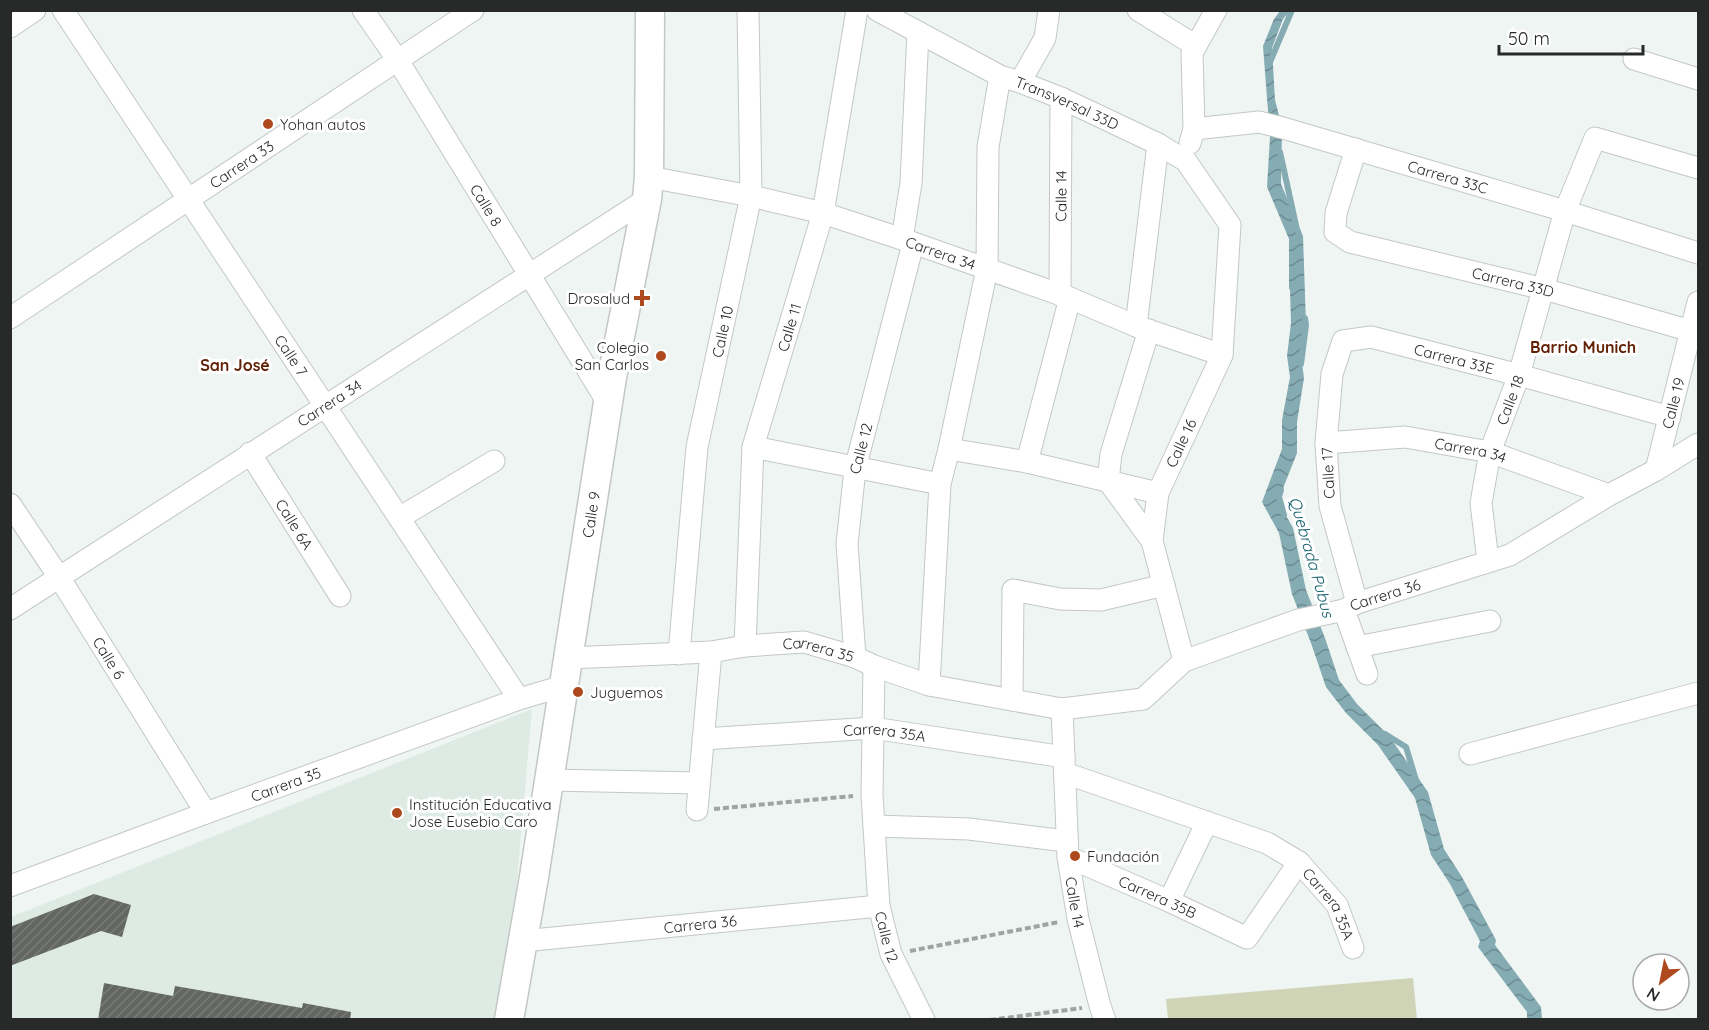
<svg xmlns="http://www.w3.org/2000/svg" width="1709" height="1030" font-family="Quicksand,sans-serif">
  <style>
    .built { fill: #ddebe4 }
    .grass { fill: #cfd4b6 }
    .water { fill: url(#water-waves) }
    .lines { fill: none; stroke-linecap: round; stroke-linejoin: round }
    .stream { stroke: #85abb3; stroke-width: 6 }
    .building { fill: url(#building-hatch) }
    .street-casing { stroke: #c3c8c5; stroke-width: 23 }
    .secondary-casing { stroke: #c3c8c5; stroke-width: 31 }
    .path { stroke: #9fa3a1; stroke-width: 4; stroke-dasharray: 6 3; stroke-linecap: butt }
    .street { stroke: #fff; stroke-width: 21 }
    .secondary { stroke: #fff; stroke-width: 28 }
    .poi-dot { fill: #ae491d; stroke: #fff; stroke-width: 2 }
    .labels { text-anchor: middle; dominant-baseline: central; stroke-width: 6; stroke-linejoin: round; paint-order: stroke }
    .street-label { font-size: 15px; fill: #282a29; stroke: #fff }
    .poi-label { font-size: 15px; fill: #282a29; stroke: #fff; text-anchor: start }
    .neighbourhood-label { font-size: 16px; font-weight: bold; fill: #612104; stroke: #fff }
    .water-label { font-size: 16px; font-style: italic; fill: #13606d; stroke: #fff }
  </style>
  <defs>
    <pattern id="water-waves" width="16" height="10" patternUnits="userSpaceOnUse" patternTransform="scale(1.5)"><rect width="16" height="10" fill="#85abb3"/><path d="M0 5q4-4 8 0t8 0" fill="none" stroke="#6d8b92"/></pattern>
    <pattern id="building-hatch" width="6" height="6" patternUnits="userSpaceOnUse" patternTransform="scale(1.5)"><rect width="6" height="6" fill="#636662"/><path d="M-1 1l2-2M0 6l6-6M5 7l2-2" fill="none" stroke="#7a7c79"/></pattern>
  </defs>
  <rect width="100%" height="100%" fill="#eff5f2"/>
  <path class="built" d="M532,709L505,1019L11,1020V917Z"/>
  <path class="grass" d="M1413,978L1417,1019H1168L1166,999Z"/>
  <path class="water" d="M1280,11H1290L1283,19L1272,48L1275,100L1282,127L1281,184L1303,236L1306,324L1301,356L1304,378L1297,422V453L1278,501L1293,528L1306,590L1325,638L1339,680L1357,704L1389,736L1428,792L1444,849L1462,877L1496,940L1495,945L1541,1007L1542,1019H1527V1012L1478,947L1480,941L1450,884L1431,855L1415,798L1378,745L1346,713L1326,687L1311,643L1292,594L1279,533L1262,502L1282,449V420L1290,377L1287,356L1291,323L1290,290L1289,289V239L1267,187L1270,137L1263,46L1274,19Z"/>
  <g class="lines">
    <path class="stream" d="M1270,62L1292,10
      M1280,152L1297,230
      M1301,364L1306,325L1305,318
      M1281,490L1279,497L1284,515
      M1385,734L1406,747L1416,780"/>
  </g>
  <path class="building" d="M94,894L131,905L122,937L101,931L10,966V927Z
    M104,983L173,996L175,986L302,1008L303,1003L351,1012L350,1020H98Z"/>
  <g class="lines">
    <g class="street-casing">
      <g id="street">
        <path id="s1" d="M63,10L519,699"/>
        <path id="s2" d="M363,10L397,59L608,403"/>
        <path id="s3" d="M877,10L1000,76L1020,82L1061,98L1158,144L1186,161L1230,225L1222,355L1158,493L1152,541L1184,661"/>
        <path d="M1138,10L1196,46"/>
        <path d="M10,27L35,10"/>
        <path d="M1634,59L1698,79"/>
        <path d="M1020,82L1045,38L1049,10"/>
        <path id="s4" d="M1194,129L1259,122L1283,128L1565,211L1698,253"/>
        <path d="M1190,143L1194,129L1192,53L1216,10"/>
        <path id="s5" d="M1356,149L1336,213L1335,232L1350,242L1544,289L1691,331"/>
        <path id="s6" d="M649,177L751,196L823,213L902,239L1070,298L1136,326L1222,355"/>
        <path d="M902,239L911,183L918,32"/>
        <path id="s7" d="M1060,295L1061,98"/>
        <path id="s8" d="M10,318L473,10"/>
        <path d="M1136,326L1158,144"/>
        <path d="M1149,330L1111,454L1108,481L1152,541"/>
        <path id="s9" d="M1326,443L1405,437L1490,452L1609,495"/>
        <path d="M753,447L940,484"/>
        <path d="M949,449L1027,462L1158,493"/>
        <path id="s10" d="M250,453L340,596"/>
        <path d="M1027,462L1070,298"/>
        <path id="s11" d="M1656,470L1698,302"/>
        <path id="s12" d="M10,504L59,577L206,813"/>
        <path d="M399,518L494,461"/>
        <path id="s13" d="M1488,561L1481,503L1490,452L1519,375L1565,211L1595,138L1698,168"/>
        <path id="s14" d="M1357,603L1330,506L1326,443L1332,374L1343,341L1371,337L1519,375L1670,417"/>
        <path id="s15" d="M10,609C222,471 435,335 647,199"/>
        <path d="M1344,610L1367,674"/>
        <path id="s16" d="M745,646L753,447L823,213L857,10"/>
        <path d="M1357,647L1490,621"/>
        <path id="s17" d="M679,654L697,447L751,196L748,10"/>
        <path id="s18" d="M855,657L847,544L855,469L913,244"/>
        <path id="s19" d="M568,658L711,652L745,646L804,642L855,657L874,666L929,685L1062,709L1143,699L1184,661L1298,620L1344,610L1357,603L1510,555L1609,495L1656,470L1698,444"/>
        <path id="s20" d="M874,666L872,795L879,906L891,954L924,1020"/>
        <path d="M929,685L940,484L949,449L987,269L988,147L1000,76"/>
        <path d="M1012,700L1013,590L1060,599L1101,600L1164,585"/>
        <path id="s21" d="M1062,709L1068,857L1078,919L1100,1006L1105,1020"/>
        <path id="s22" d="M703,739L873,728L1064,757"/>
        <path d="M1470,754L1698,693"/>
        <path id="s23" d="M1065,773L1267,843L1299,862L1337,905L1353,948"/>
        <path d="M548,780L699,783"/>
        <path d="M697,810L711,652"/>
        <path d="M874,826L969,829L1066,841"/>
        <path id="s24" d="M1068,857L1169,901L1247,938L1299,862"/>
        <path id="s25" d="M10,886L206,813L519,699L563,686"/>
        <path d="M1169,901L1207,822"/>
        <path id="s26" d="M523,941L879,906"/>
      </g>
    </g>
    <g class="secondary-casing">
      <g id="secondary">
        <path id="s27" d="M509,1020L534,877L612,377L647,199L649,177L650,10"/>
      </g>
    </g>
    <path class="path" d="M714,809L853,796
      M910,951L1059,922
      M990,1020L1082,1008"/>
    <use href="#street" class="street"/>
    <use href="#secondary" class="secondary"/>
  </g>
  <g class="poi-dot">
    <circle cx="268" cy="124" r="6"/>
    <path d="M639 289h6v6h6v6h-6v6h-6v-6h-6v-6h6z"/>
    <circle cx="661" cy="356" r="6"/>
    <circle cx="578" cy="692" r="6"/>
    <circle cx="397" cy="813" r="6"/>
    <circle cx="1075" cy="856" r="6"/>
  </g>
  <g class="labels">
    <g class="street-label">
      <text stroke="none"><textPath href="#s3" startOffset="212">Transversal 33D</textPath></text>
      <text stroke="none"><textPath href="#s8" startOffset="278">Carrera 33</textPath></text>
      <text stroke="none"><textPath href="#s4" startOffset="262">Carrera 33C</textPath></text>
      <text stroke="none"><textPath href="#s7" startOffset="99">Calle 14</textPath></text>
      <text stroke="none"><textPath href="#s2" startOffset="231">Calle 8</textPath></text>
      <text stroke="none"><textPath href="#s6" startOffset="302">Carrera 34</textPath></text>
      <text stroke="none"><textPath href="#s5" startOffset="272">Carrera 33D</textPath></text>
      <text stroke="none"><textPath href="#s16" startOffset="324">Calle 11</textPath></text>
      <text stroke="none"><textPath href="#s17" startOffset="326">Calle 10</textPath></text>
      <text stroke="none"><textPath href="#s1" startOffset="414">Calle 7</textPath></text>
      <text stroke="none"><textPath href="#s14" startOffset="382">Carrera 33E</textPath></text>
      <text stroke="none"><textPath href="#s13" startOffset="166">Calle 18</textPath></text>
      <text stroke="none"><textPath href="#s15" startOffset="380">Carrera 34</textPath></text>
      <text stroke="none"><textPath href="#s11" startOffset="69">Calle 19</textPath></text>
      <text transform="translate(1181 443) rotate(-65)">Calle 16</text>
      <text stroke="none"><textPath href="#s18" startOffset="210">Calle 12</textPath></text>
      <text stroke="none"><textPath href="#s9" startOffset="146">Carrera 34</textPath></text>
      <text transform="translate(1328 473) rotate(-93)">Calle 17</text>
      <text stroke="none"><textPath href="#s27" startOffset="512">Calle 9</textPath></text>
      <text stroke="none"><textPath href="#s10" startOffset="84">Calle 6A</textPath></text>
      <text stroke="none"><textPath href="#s19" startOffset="854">Carrera 36</textPath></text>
      <text stroke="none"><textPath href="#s19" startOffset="252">Carrera 35</textPath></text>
      <text stroke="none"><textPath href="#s12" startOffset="183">Calle 6</textPath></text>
      <text stroke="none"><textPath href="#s22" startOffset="182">Carrera 35A</textPath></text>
      <text stroke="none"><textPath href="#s25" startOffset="294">Carrera 35</textPath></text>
      <text stroke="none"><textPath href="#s24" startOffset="98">Carrera 35B</textPath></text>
      <text stroke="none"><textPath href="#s21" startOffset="194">Calle 14</textPath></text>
      <text stroke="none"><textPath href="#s23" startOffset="303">Carrera 35A</textPath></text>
      <text stroke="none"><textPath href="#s26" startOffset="178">Carrera 36</textPath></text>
      <text stroke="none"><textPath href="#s20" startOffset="272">Calle 12</textPath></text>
    </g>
    <g class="poi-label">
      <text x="280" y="124">Yohan autos</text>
      <text x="630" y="298" text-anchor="end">Drosalud</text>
      <text x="649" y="347" text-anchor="end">Colegio<tspan x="649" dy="17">San Carlos</tspan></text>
      <text x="590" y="692">Juguemos</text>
      <text x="409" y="804">Institución Educativa<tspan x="409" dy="17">Jose Eusebio Caro</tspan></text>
      <text x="1087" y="856">Fundación</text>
    </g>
    <g class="neighbourhood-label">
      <text x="1583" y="347">Barrio Munich</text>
      <text x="235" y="365">San José</text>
    </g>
    <g class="water-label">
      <text transform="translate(1312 557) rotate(74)">Quebrada Pubus</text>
    </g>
  </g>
  <rect width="1709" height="1030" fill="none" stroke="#282a29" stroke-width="24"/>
  <g transform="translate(1661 982) rotate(212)"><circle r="28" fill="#ffffff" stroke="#a9aaa9" stroke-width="1.5"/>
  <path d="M0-4.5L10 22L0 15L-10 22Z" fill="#ae491d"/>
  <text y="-9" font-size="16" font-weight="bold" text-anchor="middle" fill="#282a29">N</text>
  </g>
  <path d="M1499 45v9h144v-9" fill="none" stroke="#282a29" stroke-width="3"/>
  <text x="1508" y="45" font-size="18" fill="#282a29" stroke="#ffffff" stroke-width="4.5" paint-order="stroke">50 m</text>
</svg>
